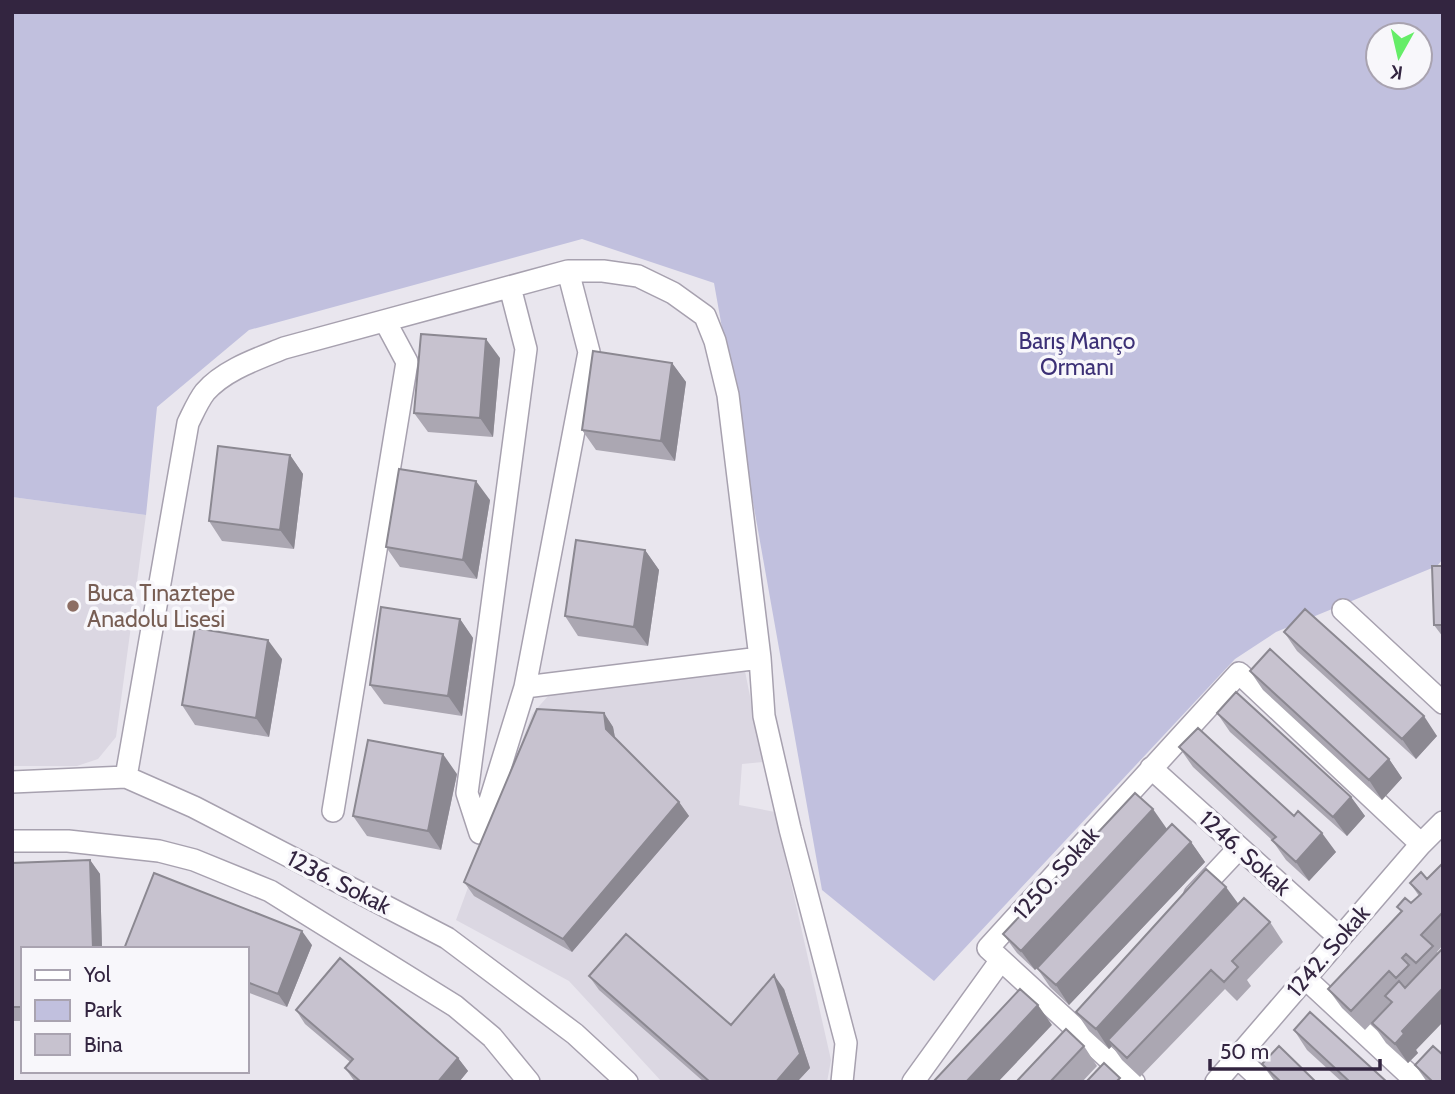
<svg xmlns="http://www.w3.org/2000/svg" width="1455" height="1094" font-family="Cabin,sans-serif">
  <style>
    .built { fill: #dbd7e2 }
    .green { fill: #c1c0de; fill-rule: evenodd }
    .lines { fill: none; stroke-linecap: round; stroke-linejoin: round }
    .minor-casing { stroke: #a7a1af; stroke-width: 24 }
    .minor { stroke: #fff; stroke-width: 21 }
    .wall { fill: #aba7b2 }
    .shaded-wall { fill: #8b8891 }
    .building { fill: #c7c2cf; stroke: #8b8891; stroke-width: 2 }
    .education-dot { fill: #8d6e63; stroke: #f8f7fb; stroke-width: 2.5 }
    .labels { text-anchor: middle; dominant-baseline: central; stroke-width: 7; stroke-linejoin: round; paint-order: stroke }
    .park-label { font-size: 23px; fill: #3c3076; stroke: #f8f7fb }
    .education-label { font-size: 23px; fill: #785e54; stroke: #f8f7fb; text-anchor: start }
    .street-label { font-size: 23px; fill: #332540; stroke: #f8f7fb }
  </style>
  <rect width="100%" height="100%" fill="#e9e6ee"/>
  <path class="built" d="M12,497L146,515L116,737L98,759L77,766H12Z
    M744,666L763,762L742,764L739,805L775,812L831,1060L827,1082H662L569,981L456,920L532,714L549,695Z"/>
  <path class="green" d="M12,12H1443V559L1437,566L1276,632L1235,659L934,981L822,890L714,283L582,239L249,330L157,407L146,515L12,497ZM1378,35H1420V77H1378Z"/>
  <g class="lines">
    <g class="minor-casing">
      <path id="minor" d="M568,271L589,352L525,687L760,658
        M1343,610L1443,703
        M1151,768L1340,938
        M126,777L188,423C193,413 198,401 205,392C224,370 257,359 284,348L568,271H603L638,276L673,293L705,316L715,341L728,395L760,658L764,716L790,829L846,1043L842,1082
        M12,782L126,777L194,807L447,938L575,1034L627,1082
        M333,811L407,362L385,321
        M480,833L467,793L526,349L510,287
        M480,833L525,687
        M12,841H68L159,851L194,860L270,891L455,1006L492,1037L529,1082
        M1195,895L1239,848
        M1305,978L1417,1082
        M1237,1057L1264,1082
        M913,1082L1001,960
        M1134,1082L988,948L1239,673L1421,844
        M1216,1082L1421,844L1443,822"/>
    </g>
    <use href="#minor" class="minor"/>
  </g>
  <path class="wall" d="M500,358L493,437L428,432L414,413Z
    M672,363L686,382L675,461L596,450L582,430Z
    M290,455L303,474L294,549L222,541L209,521Z
    M490,500L477,579L400,567L386,547Z
    M645,550L659,570L648,646L578,636L565,616Z
    M1443,566V637L1434,625Z
    M460,619L473,638L462,716L384,704L370,685Z
    M1284,632L1437,736L1416,759L1297,651Z
    M282,659L269,737L195,725L182,705Z
    M1250,671L1389,759L1402,778L1382,800L1263,690Z
    M604,713L613,727L615,738L679,802L689,816L572,952L474,896L464,882Z
    M1217,713L1351,797L1365,816L1347,836L1230,732Z
    M1179,747L1294,816L1336,852L1309,881L1286,860L1272,840L1193,767Z
    M457,774L441,850L367,836L353,816Z
    M1167,829L1068,935L1191,842L1205,862L1069,1005L1050,987L1037,968L1035,970L1017,953L1003,934Z
    M90,860L100,874L102,949H23V1021H12V863Z
    M1443,863V945L1437,952L1438,953L1416,1050L1418,1053L1408,1063L1386,1043L1372,1023L1391,1004L1390,1003L1365,1030L1342,1008L1328,989L1401,912L1397,907L1411,903L1419,896L1410,883L1427,879Z
    M1238,904L1270,922L1283,942L1247,980L1251,986L1237,1001L1225,989L1140,1077L1122,1060L1112,1046L1109,1049L1089,1031L1076,1012Z
    M312,945L287,1007L247,992V949Z
    M589,976L731,1025L784,989L810,1068L797,1082H704L599,990Z
    M296,1010L458,1058L468,1071L459,1082H355L345,1068L350,1062L305,1024Z
    M1294,1030L1387,1082H1342L1307,1050Z
    M1084,1046L1097,1066L1082,1082H1016Z
    M1262,1064L1316,1082H1275Z
    M1415,1065L1443,1082H1427Z"/>
  <path class="shaded-wall" d="M486,339L500,358L493,437L480,418Z
    M672,363L686,382L675,461L661,441Z
    M290,455L303,474L294,549L280,530Z
    M476,481L490,500L477,579L463,560Z
    M645,550L659,570L648,646L634,627Z
    M460,619L473,638L462,716L448,696Z
    M268,640L282,659L269,737L256,718Z
    M604,713L613,727L616,743L606,729Z
    M1424,716L1437,736L1416,759L1402,739Z
    M443,754L457,774L441,850L428,831Z
    M1389,759L1402,778L1382,800L1369,780Z
    M1351,797L1365,816L1347,836L1333,817Z
    M679,802L689,816L572,952L563,939Z
    M1153,809L1167,829L1035,970L1021,951Z
    M1322,833L1336,852L1309,881L1296,862Z
    M1191,842L1205,862L1069,1005L1056,985Z
    M90,860L100,874L102,949H93Z
    M1226,887L1240,906L1108,1040L1112,1046L1109,1049L1096,1029Z
    M302,931L312,945L287,1007L278,994Z
    M774,975L784,989L810,1068L797,1082H776Z
    M1443,988V1022L1416,1050L1418,1053L1408,1063L1395,1044L1402,1031Z
    M1038,1005L1052,1025L998,1082H966Z
    M458,1058L468,1071L459,1082H438Z"/>
  <path class="building" d="M421,334L486,339L480,418L414,413Z
    M593,351L672,363L661,441L582,430Z
    M218,446L290,455L280,530L209,521Z
    M399,469L476,481L463,560L386,547Z
    M576,540L645,550L634,627L565,616Z
    M1432,566H1443V625H1434Z
    M381,607L460,619L448,696L370,685Z
    M1305,609L1424,716L1402,739L1284,632Z
    M195,628L268,640L256,718L182,705Z
    M1270,649L1389,759L1369,780L1250,671Z
    M1236,692L1351,797L1333,817L1217,713Z
    M537,709L604,713L606,729L679,802L563,939L464,882Z
    M1198,728L1294,816L1298,811L1322,833L1296,862L1272,840L1276,837L1179,747Z
    M368,740L443,754L428,831L353,816Z
    M1135,793L1153,809L1021,951L1003,934Z
    M1172,824L1191,842L1056,985L1037,968Z
    M90,860L93,949H23V1007H12V863Z
    M1443,863V912L1421,935L1433,946L1416,963L1406,954L1402,958L1409,965L1396,978L1389,971L1351,1011L1328,989L1402,911L1397,907L1405,898L1411,903L1421,894L1410,883L1421,872L1427,879Z
    M1206,869L1226,887L1096,1029L1076,1012Z
    M154,873L302,931L278,994L247,982V949H124Z
    M1244,898L1270,922L1232,961L1238,967L1224,982L1211,970L1127,1058L1108,1040Z
    M626,934L731,1025L774,975L800,1054L776,1082H710L589,976Z
    M1443,948V988L1402,1031L1404,1034L1395,1044L1372,1023L1392,1002L1385,996L1399,981L1405,988Z
    M340,958L458,1058L438,1082H361L345,1068L353,1059L296,1010Z
    M1020,989L1038,1005L966,1082H933Z
    M1310,1012L1387,1082H1350L1294,1030Z
    M1066,1029L1084,1046L1050,1082H1016Z
    M1279,1046L1316,1082H1281L1262,1064Z
    M1433,1046L1443,1055V1082H1433L1415,1065Z
    M1104,1063L1120,1078L1116,1082H1086Z"/>
  <circle class="education-dot" cx="73" cy="606" r="7"/>
  <g class="labels">
    <g class="park-label">
      <text x="1077" y="341">Barış Manço<tspan x="1077" dy="26">Ormanı</tspan></text>
    </g>
    <g class="education-label">
      <text x="87" y="593">Buca Tınaztepe<tspan x="87" dy="26">Anadolu Lisesi</tspan></text>
    </g>
    <g class="street-label">
      <text transform="translate(1245 853) rotate(42)">1246. Sokak</text>
      <text transform="translate(1056 873) rotate(-48)">1250. Sokak</text>
      <text transform="translate(339 882) rotate(27)">1236. Sokak</text>
      <text transform="translate(1328 951) rotate(-49)">1242. Sokak</text>
    </g>
  </g>
  <rect width="1455" height="1094" fill="none" stroke="#332540" stroke-width="28"/>
  <rect x="21" y="947" width="228" height="126" fill="#f8f7fb" stroke="#a9a3b0" stroke-width="2"/>
  <rect x="35" y="970" width="35" height="10" fill="#ffffff" stroke="#a9a3b0" stroke-width="2"/>
  <text x="84" y="982" font-size="21" fill="#332540">Yol</text>
  <rect x="35" y="1000" width="35" height="21" fill="#c1c0de" stroke="#a9a3b0" stroke-width="2"/>
  <text x="84" y="1017" font-size="21" fill="#332540">Park</text>
  <rect x="35" y="1034" width="35" height="21" fill="#c7c2cf" stroke="#a9a3b0" stroke-width="2"/>
  <text x="84" y="1052" font-size="21" fill="#332540">Bina</text>
  <g transform="translate(1399 56) rotate(188)"><circle r="33" fill="#f8f7fb" stroke="#a9a3b0" stroke-width="2"/>
  <path d="M0-5L12 26L0 18L-12 26Z" fill="#65ed68"/>
  <text y="-10" font-size="19" font-weight="bold" text-anchor="middle" fill="#332540">K</text>
  </g>
  <path d="M1210 1059v10h170v-10" fill="none" stroke="#332540" stroke-width="3.5"/>
  <text x="1220" y="1059" font-size="21" fill="#332540" stroke="#f8f7fb" stroke-width="5" paint-order="stroke">50 m</text>
</svg>
